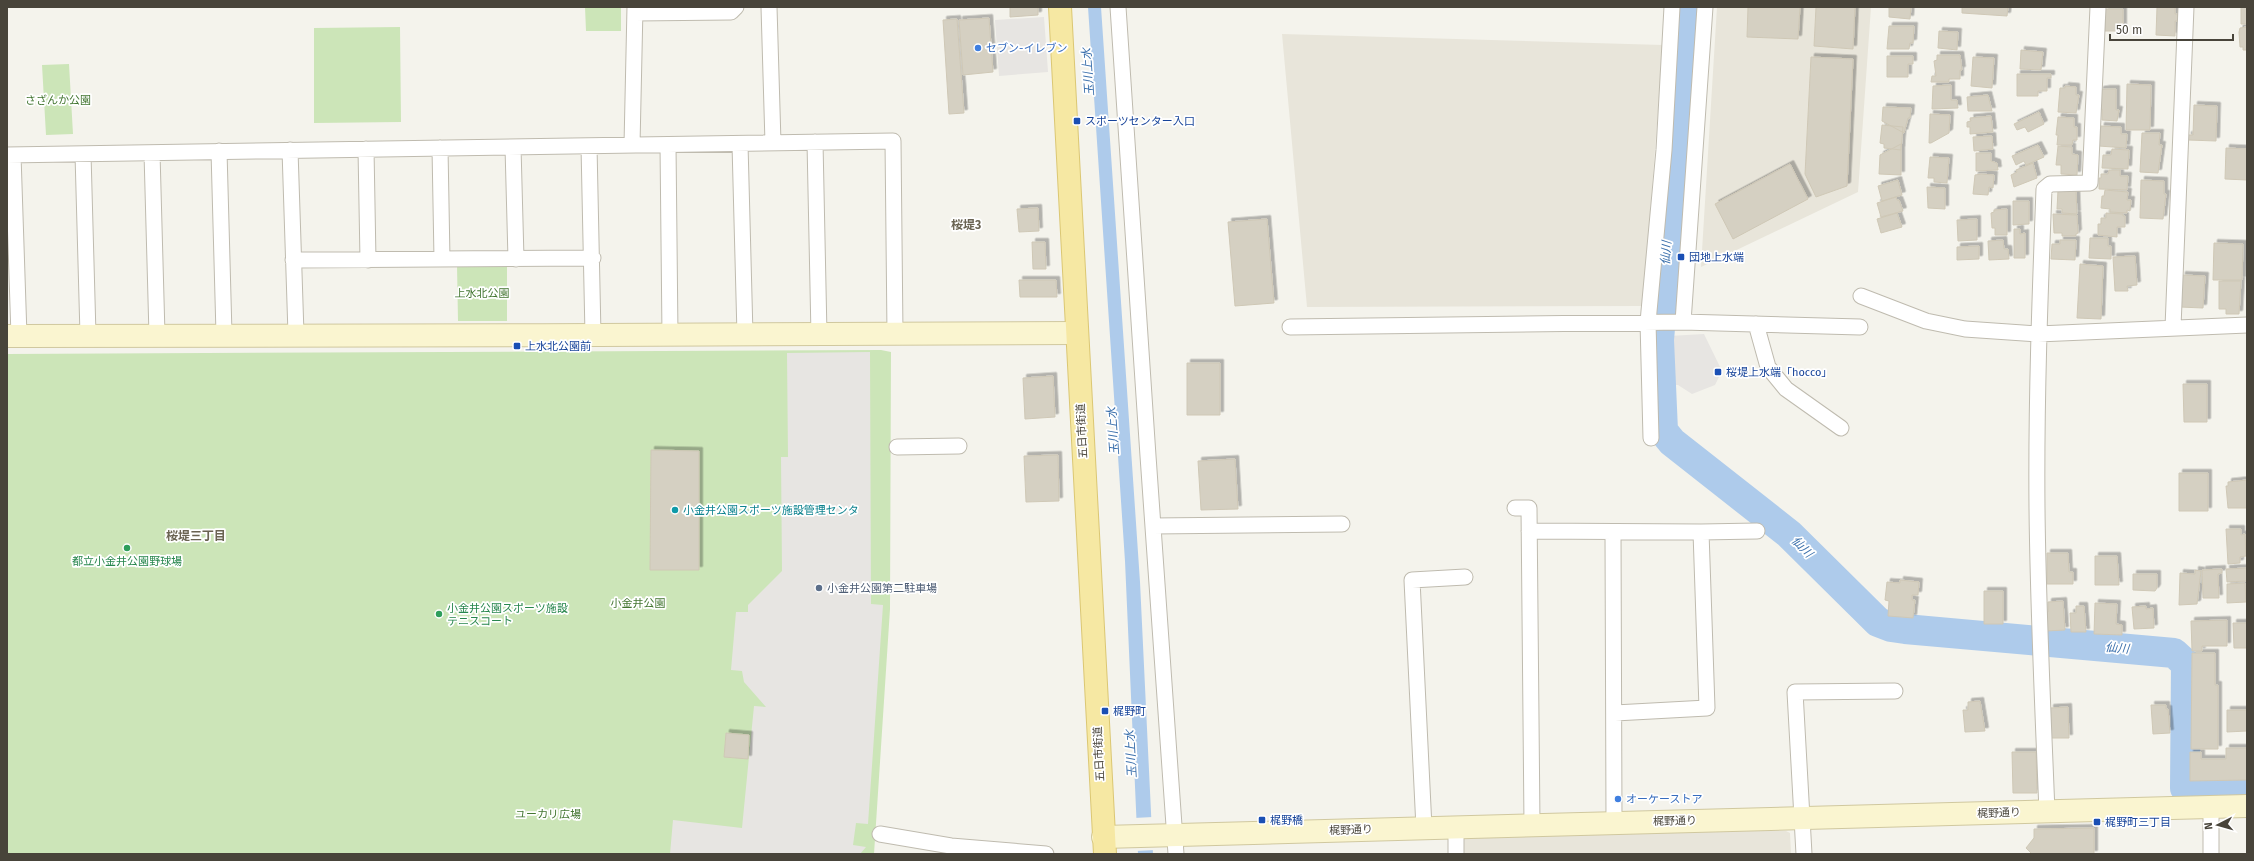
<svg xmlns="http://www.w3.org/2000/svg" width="2254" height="861" font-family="'Fira Sans','Noto Sans JP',sans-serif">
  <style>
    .residential { fill: #e8e5da }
    .green { fill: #cce5b8 }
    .parking { fill: #e7e5e2 }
    .water { fill: #aecbeb }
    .pier { fill: #f4f3ec }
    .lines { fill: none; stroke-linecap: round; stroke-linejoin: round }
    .river { stroke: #aecbeb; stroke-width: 30 }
    .building { fill: #d5d0c2; stroke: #cfc8b6; filter: url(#shadow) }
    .street-casing { stroke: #bfbbaf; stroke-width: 17 }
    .secondary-casing { stroke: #d0c89f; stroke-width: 24 }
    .primary-casing { stroke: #dbc773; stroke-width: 24 }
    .street { stroke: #fff; stroke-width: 15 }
    .secondary { stroke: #faf5d0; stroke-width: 22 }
    .primary { stroke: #f6e8a3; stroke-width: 22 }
    .shop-dot { fill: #3f7fe0; stroke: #fff; stroke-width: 1.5 }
    .transit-dot { fill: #1a4fb4; stroke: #fff; stroke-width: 1.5 }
    .culture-dot { fill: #0f9aa8; stroke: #fff; stroke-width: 1.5 }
    .leisure-dot { fill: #2e9e5b; stroke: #fff; stroke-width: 1.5 }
    .service-dot { fill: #5c6f8a; stroke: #fff; stroke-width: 1.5 }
    .labels { text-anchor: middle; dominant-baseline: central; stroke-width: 3.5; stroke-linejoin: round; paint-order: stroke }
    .shop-label { font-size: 11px; fill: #366cbe; stroke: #fff; text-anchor: start }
    .park-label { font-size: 11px; fill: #437631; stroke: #fff }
    .transit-label { font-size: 11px; fill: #164399; stroke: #fff; text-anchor: start }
    .street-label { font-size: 11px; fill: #48443a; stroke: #fff }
    .culture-label { font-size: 11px; fill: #0d838f; stroke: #fff; text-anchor: start }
    .leisure-label { font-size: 11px; fill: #27864d; stroke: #fff }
    .service-label { font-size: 11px; fill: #4e5e75; stroke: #fff; text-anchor: start }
    .water-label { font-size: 12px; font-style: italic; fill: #3b70ac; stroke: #fff }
    .neighbourhood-label { font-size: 12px; font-weight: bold; fill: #6a6352; stroke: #fff }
  </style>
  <defs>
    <filter id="shadow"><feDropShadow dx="3.5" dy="-3.5" stdDeviation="0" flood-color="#0004"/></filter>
  </defs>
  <rect width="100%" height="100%" fill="#f4f3ec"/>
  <path class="residential" d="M1717,7H1871L1858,192L1701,267Z
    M1282,34L1663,45L1643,306L1307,307Z
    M1461,831H1786L1790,833L1791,854H1461Z"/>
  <path class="green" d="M585,7H621V31H586Z
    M400,27L401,122L314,123V28Z
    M69,64L73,134L46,135L42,65Z
    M457,265H507V321H458Z
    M881,350L891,352L890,609L874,854H7V354Z"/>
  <path class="parking" d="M1044,17L1048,72L999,76L995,20Z
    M1704,334L1722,371L1715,385L1692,394L1678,385H1667L1669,336Z
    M870,352L871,604L883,605L868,824L856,823L853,845L866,847L860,854H670L673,820L742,828L754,706L766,707L744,682L742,671L731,670L736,612H748V605L782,571L781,457H788L787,353Z"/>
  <path class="water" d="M1088,7H1101L1140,582L1153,854H1138L1125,561Z"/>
  <path class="pier" d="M1153,817L1155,850L1136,851L1134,818Z"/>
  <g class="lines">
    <path class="river" d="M1684,7L1681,77L1659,340L1663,431L1672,442L1789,534L1878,622L1891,627L1905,629L2174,653L2186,664L2185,788H2247"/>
  </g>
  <path class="building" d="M1010,7H1038V15L1010,17Z
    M1748,7H1800L1798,39L1747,37Z
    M1816,7H1855L1853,49L1814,46Z
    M1889,7H1911L1910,19L1889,17Z
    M1962,7H2008L2007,16L1962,13Z
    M2157,7H2175V14H2178V21H2175V36L2156,35Z
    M2241,7H2247V24H2241Z
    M2105,9H2123V31H2105Z
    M989,18L993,72L963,75L959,20Z
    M957,19L964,113L949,114L943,20Z
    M1889,26H1914L1913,43H1910L1909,49H1887Z
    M2247,27V50H2243V47H2240L2239,32L2240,28Z
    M1939,31L1958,32L1957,50L1938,48Z
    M2021,50L2043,52L2041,70L2020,69Z
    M1937,55H1960L1962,70H1960V79H1949V82H1931L1932,76H1936L1934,61L1937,60Z
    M1887,56H1913V64H1908V77H1887Z
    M1811,57L1853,59L1847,186L1816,197L1805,174Z
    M1973,57L1994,58L1992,88L1971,86Z
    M2017,74H2051V78H2047V91H2038V96H2017Z
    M2127,84L2151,85L2150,130H2126Z
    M1951,85V100H1957L1958,108L1932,109L1933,86Z
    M2065,86L2076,87V95H2079L2076,113L2058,112L2060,88H2065Z
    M2106,89H2116V110H2119L2117,121L2102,120V109H2099L2100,90Z
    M1988,95L1992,111H1968L1967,97Z
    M2194,105L2217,106L2216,141L2188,140V135H2193Z
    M1883,107L1911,108L1910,118H1908L1904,133L1882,121Z
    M2039,112L2044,124L2028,132L2025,127L2017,130L2014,124Z
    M1930,114L1950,115L1949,133L1931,143H1929Z
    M1991,116L1993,132L1970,134V127H1967V122L1971,121L1970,118Z
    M2058,117L2074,118V127H2077V140H2073L2072,145H2057L2058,135H2056Z
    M1882,125L1903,127L1901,150L1884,148V144L1880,143Z
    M2101,126L2121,127V134H2127L2126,148L2099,146Z
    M2142,133H2160L2159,145H2162L2158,173L2140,172Z
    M1992,136L1993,149L1974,151L1973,137Z
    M1901,144V175L1879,174L1880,155Z
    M2038,145L2044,157L2026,165L2024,161L2016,165L2012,156Z
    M2058,146L2072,147V154L2078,155L2077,175L2061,174V165H2056Z
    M2226,148L2247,149V180L2225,179Z
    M2112,149L2129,150L2128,169L2102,168L2103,155H2111Z
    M1976,153H1991V161L1997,163L1998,170L1976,171Z
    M1930,157L1949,158L1947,183L1934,182V178H1928Z
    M2033,163L2037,178L2014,187L2011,175L2017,172L2016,170Z
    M1790,164L1808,199L1733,239L1715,204Z
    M2109,170H2120V176H2128L2127,190L2099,189V178H2101V174H2108Z
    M1981,174L1994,175L1993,188L1989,187L1988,195L1973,194L1975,175Z
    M1898,180L1902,195L1882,201L1878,186Z
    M2141,180L2164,181V194H2166L2163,219L2140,218Z
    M1927,187L1945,188V209L1928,208Z
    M2058,190L2076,191L2077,214L2062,213V209H2057Z
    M2105,190L2128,192L2127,200H2131L2130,211L2127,210V213L2110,212V209L2101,208L2102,196H2104Z
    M1896,197L1897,200H1899L1903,211L1881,217L1877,203Z
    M2013,201H2029V224L2013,225Z
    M1038,208L1039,231L1019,232L1017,209Z
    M2007,209V235H1995V228H1992L1991,213L1994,212V210Z
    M1897,213L1902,227L1881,233L1877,219Z
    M2106,213L2123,214V216H2125V227H2117V237L2098,235V224H2101V218H2106Z
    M2053,214L2077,215L2078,233L2076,234V236H2062V233H2054Z
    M1267,219L1274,303L1235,306L1228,222Z
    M1977,219V240L1958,241L1957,220Z
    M2014,229H2020V234L2025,233V258H2014Z
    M2090,238H2108V246H2111V259L2089,258Z
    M2003,240L2004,249H2008L2009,259L1989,260L1988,241Z
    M2060,240H2076L2075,260L2051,259L2052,244H2060Z
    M1032,242H1045L1046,269H1033Z
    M2214,243L2243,244L2242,280H2213Z
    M1979,246V259L1957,260V247Z
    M2135,256L2137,285L2127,286L2128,291H2115L2113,257Z
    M2080,264L2103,266L2101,319L2077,318Z
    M2182,275L2205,276L2203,308L2180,307Z
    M1019,280H1056L1057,297H1020Z
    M2219,281H2241L2239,314H2226V309H2219Z
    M1187,363H1220V415H1187Z
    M1053,376L1055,417L1025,419L1023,378Z
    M2183,384H2207V422H2184Z
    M651,450L699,451V570H650Z
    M1058,455L1059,501L1026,502L1024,456Z
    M1235,459L1238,509L1201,510L1198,461Z
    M2179,473H2208V511H2179Z
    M2247,480V508H2228L2226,486H2228V482Z
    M2226,529H2241V535L2245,534L2246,556L2240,557V563L2228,564Z
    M2047,553H2068L2069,572H2073V584H2047Z
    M2095,556H2117L2119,585H2095Z
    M2247,568V581L2227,582L2226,569Z
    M2222,569V573L2218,574L2219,598H2203L2202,570Z
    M2195,570L2201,571L2197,604L2179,605L2180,573L2195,574Z
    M2133,574H2157V588L2155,591L2133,590Z
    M1900,580L1919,582L1918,595H1912V600H1915L1913,618L1888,616L1889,601L1885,600L1887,582L1900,583Z
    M2245,583L2246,602L2227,603V584Z
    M1984,591H2003V624H1984Z
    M2063,601L2065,630L2047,631L2046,613L2048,612V602Z
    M2095,603L2117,604L2116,624L2122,625V635L2094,634Z
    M2076,606H2084L2086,632H2071L2070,613H2076Z
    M2146,606V609L2153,608L2154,628L2134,629L2132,607Z
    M2227,620V646H2202V651H2192L2191,621Z
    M2233,623H2247V648H2234Z
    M2192,653H2215V685H2218V749H2191Z
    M1980,701L1985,731L1965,732L1963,710H1968V702Z
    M2151,705H2166V709H2168L2170,733L2153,734Z
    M2068,707L2069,738H2051L2050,708Z
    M2227,710H2247V731L2227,732Z
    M726,733L749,735L748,759L724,757Z
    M2226,748H2247V780L2190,781V752H2201V759H2226Z
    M2012,752H2036L2037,793H2013Z
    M2094,828V854H2032L2026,848L2034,838V829Z"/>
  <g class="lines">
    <g class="street-casing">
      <path id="street" d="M769,7L773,143
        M1118,7C1136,289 1156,572 1176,854
        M635,13L731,12L736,7
        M815,142L819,335
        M740,144L745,335
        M632,145L635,7
        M668,145L670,335
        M589,146L593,335
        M513,147L516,259
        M440,148L442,259
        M366,149L368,260
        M290,150L296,334
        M219,151L224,334
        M152,153L157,335
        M83,154L88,335
        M7,155L893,141L895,334
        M13,155L19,336
        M293,260L593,258
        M1861,296L1926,321L1965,329L2038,334L2247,325
        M1683,322L1705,7
        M1756,324L1768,367L1786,389L1841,428
        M1290,327L1683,322L1860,327
        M2173,327L2186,7
        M1651,438L1648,322L1664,150L1672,7
        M897,447L959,446
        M1515,508H1529L1532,825
        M1153,526L1342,524
        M1529,531L1701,532L1707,708L1615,713
        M1613,532L1614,822
        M1701,532L1757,531
        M2047,812C2043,711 2038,609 2037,508C2036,402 2040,295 2044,189L2050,184L2090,183L2098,7
        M1456,827V854
        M1424,828L1412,580L1465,577
        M880,834L951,846L1046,854
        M1804,854L1795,692L1895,691
        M2211,854V806"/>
    </g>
    <g class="secondary-casing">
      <path id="secondary" d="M7,336C364,335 720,336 1077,333
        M1103,837L2247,806"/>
    </g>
    <g class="primary-casing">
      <path id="primary" d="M1060,7L1105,854"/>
    </g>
    <use href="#street" class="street"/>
    <use href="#secondary" class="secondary"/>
    <use href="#primary" class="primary"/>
  </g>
  <g class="shop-dot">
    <circle cx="978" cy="48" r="4"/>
    <circle cx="1618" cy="799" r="4"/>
  </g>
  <g class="transit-dot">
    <rect x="1073" y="117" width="8" height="8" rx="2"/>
    <rect x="1677" y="253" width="8" height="8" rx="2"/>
    <rect x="513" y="342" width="8" height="8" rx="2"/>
    <rect x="1714" y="368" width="8" height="8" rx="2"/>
    <rect x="1101" y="707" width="8" height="8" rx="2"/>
    <rect x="1258" y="816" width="8" height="8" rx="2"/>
    <rect x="2093" y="818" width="8" height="8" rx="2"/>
  </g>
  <circle class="culture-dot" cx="675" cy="510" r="4"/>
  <g class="leisure-dot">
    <circle cx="127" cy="548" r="4"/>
    <circle cx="439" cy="614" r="4"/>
  </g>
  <circle class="service-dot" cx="819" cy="588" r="4"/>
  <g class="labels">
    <g class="shop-label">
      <text x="986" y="48">セブン-イレブン</text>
      <text x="1626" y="799">オーケーストア</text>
    </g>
    <g class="park-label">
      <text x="58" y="100">さざんか公園</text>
      <text x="482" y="293">上水北公園</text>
      <text x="638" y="603">小金井公園</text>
      <text x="548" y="814">ユーカリ広場</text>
    </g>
    <g class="transit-label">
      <text x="1085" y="121">スポーツセンター入口</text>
      <text x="1689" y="257">団地上水端</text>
      <text x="525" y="346">上水北公園前</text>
      <text x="1726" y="372">桜堤上水端「hocco」</text>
      <text x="1113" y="711">梶野町</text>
      <text x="1270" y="820">梶野橋</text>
      <text x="2105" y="822">梶野町三丁目</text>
    </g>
    <g class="street-label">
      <text transform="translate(1082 431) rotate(-93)">五日市街道</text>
      <text transform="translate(1099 754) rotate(-93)">五日市街道</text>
      <text transform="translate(1999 813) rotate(-2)">梶野通り</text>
      <text transform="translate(1675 821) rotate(-1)">梶野通り</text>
      <text transform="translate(1351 830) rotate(-2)">梶野通り</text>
    </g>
    <g class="culture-label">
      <text x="683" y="510">小金井公園スポーツ施設管理センタ</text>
    </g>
    <g class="leisure-label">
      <text x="127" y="561">都立小金井公園野球場</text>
      <text x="447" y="608" text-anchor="start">小金井公園スポーツ施設<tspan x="447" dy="13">テニスコート</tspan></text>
    </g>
    <g class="service-label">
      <text x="827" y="588">小金井公園第二駐車場</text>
    </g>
    <g class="water-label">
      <text transform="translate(1088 72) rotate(-94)">玉川上水</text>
      <text transform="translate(1666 253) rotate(-86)">仙川</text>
      <text transform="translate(1113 431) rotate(-94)">玉川上水</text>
      <text transform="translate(1802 547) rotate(45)">仙川</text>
      <text transform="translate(2117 648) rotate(5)">仙川</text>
      <text transform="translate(1131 754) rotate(-93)">玉川上水</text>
    </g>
    <g class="neighbourhood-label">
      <text x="966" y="225">桜堤3</text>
      <text x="196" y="536">桜堤三丁目</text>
    </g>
  </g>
  <rect width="2254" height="861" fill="none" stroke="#48443a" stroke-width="16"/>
  <g transform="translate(2218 825) rotate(264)" stroke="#ffffff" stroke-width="3" paint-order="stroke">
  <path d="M0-3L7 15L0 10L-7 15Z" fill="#48443a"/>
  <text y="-6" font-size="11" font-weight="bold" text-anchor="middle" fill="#48443a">N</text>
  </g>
  <path d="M2110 34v6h123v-6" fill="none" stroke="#48443a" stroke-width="2"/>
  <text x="2116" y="34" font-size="12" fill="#48443a" stroke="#ffffff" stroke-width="3" paint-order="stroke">50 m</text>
</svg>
